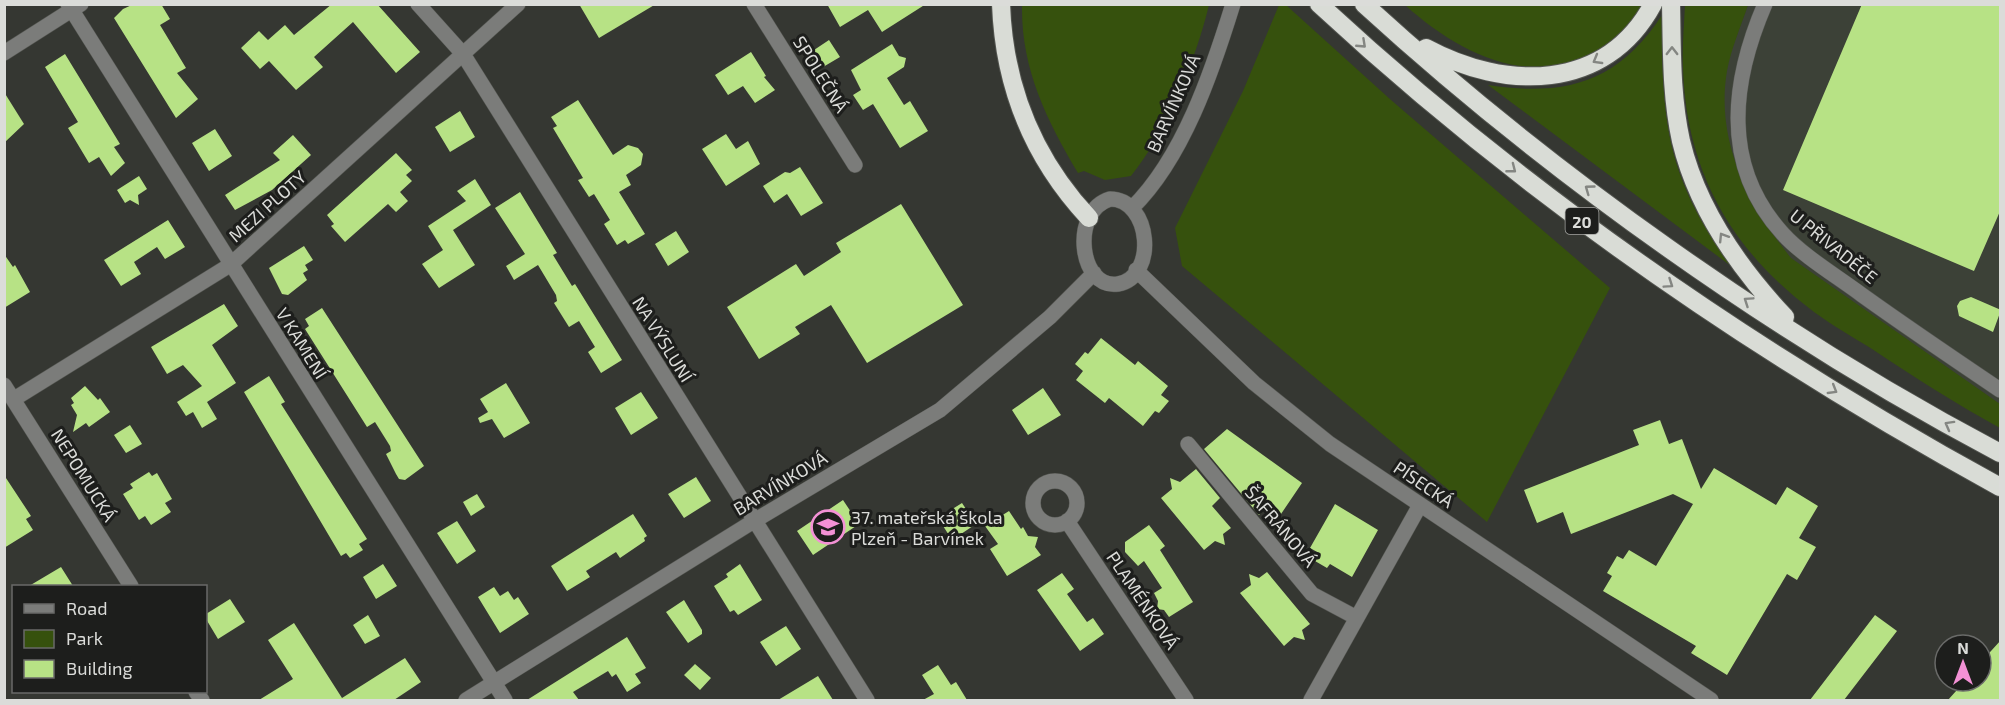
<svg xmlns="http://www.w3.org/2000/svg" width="2005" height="705" font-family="'Exo 2',sans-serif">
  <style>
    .built { fill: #3c4137 }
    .green { fill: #36510d }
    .building { fill: #b7e285 }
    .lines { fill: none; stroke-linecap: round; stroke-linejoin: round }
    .minor-casing { stroke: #535550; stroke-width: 16 }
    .highway-casing { stroke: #535550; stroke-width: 20 }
    .minor { stroke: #7b7c7a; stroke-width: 15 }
    .highway { stroke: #d9dcd6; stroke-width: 18 }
    .oneway { stroke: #848682 }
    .labels { text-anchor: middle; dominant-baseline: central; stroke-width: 6; stroke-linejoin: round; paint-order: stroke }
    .shield { fill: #1d1e1c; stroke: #a2a3a0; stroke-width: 1.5 }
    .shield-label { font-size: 16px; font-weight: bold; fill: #dbdcd9 }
    .street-label { font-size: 18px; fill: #dbdcd9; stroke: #1d1e1c }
    .poi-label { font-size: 18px; fill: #dbdcd9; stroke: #1d1e1c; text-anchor: start }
  </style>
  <rect width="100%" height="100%" fill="#353732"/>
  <path class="built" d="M1748,5H2000V424L1760,248L1715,94Z"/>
  <path class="green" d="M1022,5H1209C1196,59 1166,133 1131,176L1105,180L1084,171L1078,173C1046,119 1021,68 1022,5Z
    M1279,5H1286L1391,100L1610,288L1487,522L1182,266L1175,228L1243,91Z
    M1405,5H1643C1637,13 1630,23 1623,30C1552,99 1467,61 1405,5Z
    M1685,5H1748C1741,26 1731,49 1727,71C1715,141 1749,206 1791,258L2000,404V428C1956,404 1914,377 1872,349C1853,337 1833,326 1814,312C1732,251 1686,172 1683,68C1682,47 1684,26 1685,5Z
    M1662,15C1662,123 1666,176 1731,266L1488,85C1564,97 1618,83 1662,15Z"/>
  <path class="building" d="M134,4H161L170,19L160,25L186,68L177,73L198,99L176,118L114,18L123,9Z
    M332,4H377L420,52L396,73L353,22L314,57L323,67L296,90L269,61L260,69L241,48L259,31L268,40L285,25L294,35Z
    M579,4H656L599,38Z
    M827,4H926L882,32L868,10L840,27Z
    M1862,4H2001V209L1974,271L1783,190Z
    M829,40L840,57L818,70L808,54Z
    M892,44L899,56L906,58L904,67L887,78L904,105L910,101L928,131L900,148L873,104L863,110L853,95L861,90L851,70Z
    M751,52L766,76L764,77L775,90L755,103L743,86L728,95L715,75Z
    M65,54L120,144L114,147L125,163L111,176L99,157L89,163L68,128L78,122L45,67Z
    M4,92L24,124L4,143Z
    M578,100L613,155L628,145L638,148L643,154L641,165L626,175L631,185L619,192L645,234L628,244L625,240L617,245L604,224L610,220L594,194L589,197L578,180L583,178L553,128L557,126L551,117Z
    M460,111L475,137L450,152L435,127Z
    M215,129L232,156L209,171L192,143Z
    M726,134L736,149L748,141L760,164L726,186L702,149Z
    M293,135L311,155L272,190L235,210L225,195L280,160L273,153Z
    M396,153L412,170L406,175L412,181L400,192L408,201L396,212L388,204L345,242L331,226L334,224L327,215Z
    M800,167L823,203L801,216L787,194L774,203L763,186L785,172L790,173Z
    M139,176L147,189L138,195L139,205L130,200L125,203L117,190Z
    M475,179L491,205L453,230L475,265L439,288L422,264L443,250L428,226L466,201L457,191Z
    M520,192L557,253L553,255L572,286L575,284L622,360L601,373L588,352L595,347L579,321L569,327L554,303L557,301L556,295L538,265L514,280L506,266L525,254L495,208Z
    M901,204L963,305L867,363L831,305L795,327L800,334L759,359L727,307L796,264L804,276L841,252L836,243Z
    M168,220L185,247L165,259L157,247L134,262L141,274L121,286L104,260Z
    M676,231L689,252L668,266L655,244Z
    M304,246L313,260L305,265L308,270L303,273L307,280L288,295L282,294L269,268Z
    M4,254L13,267L15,265L30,292L4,308Z
    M1971,297L2001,310L1993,332L1959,316L1957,306L1960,301Z
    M224,304L238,326L212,345L236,383L207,402L217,419L202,428L193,412L186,416L177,402L202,386L183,365L167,374L151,347Z
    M322,308L424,466L405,480L399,479L396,474L386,454L391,451L390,446L375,422L367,427L305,329L309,326L305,319Z
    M1101,338L1135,365L1138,361L1168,386L1161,395L1169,401L1159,413L1155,411L1143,426L1109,398L1105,403L1076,380L1083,371L1075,364L1085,352L1088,354Z
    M269,376L285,402L281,404L367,539L359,544L363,550L350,558L346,553L341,556L244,392Z
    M506,383L530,423L504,438L492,419L480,423L478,418L488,412L480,399Z
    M85,386L98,400L100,398L110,412L89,427L86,423L73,432L77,415L71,405L74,403L71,398Z
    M1043,388L1061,415L1028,435L1012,410Z
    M641,392L658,418L631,435L615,408Z
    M1660,420L1669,444L1682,439L1701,489L1714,468L1776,505L1787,487L1818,506L1799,538L1816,547L1797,580L1787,574L1727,675L1691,653L1696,646L1603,591L1612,576L1607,573L1617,556L1623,559L1629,550L1656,566L1693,504L1673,494L1571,534L1563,512L1537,523L1524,490L1639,445L1633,430Z
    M130,425L142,444L126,453L114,435Z
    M1227,429L1302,483L1281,514L1269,506L1259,515L1204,449Z
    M1196,469L1220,498L1212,506L1231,528L1223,534L1225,545L1215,541L1204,550L1161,498L1172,489L1170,478L1180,482Z
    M149,472L152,476L157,473L172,499L165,503L171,512L151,525L145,516L139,520L123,494L133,488L130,484Z
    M4,475L31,516L26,519L33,530L4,548Z
    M696,477L711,501L684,518L668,494Z
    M477,494L485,507L471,516L463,502Z
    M843,500L859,524L813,555L797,531Z
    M962,503L976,524L952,540L938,518Z
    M1335,504L1378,530L1352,577L1330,564L1327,568L1315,561L1319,553L1310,548Z
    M1009,511L1021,529L1023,527L1028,536L1038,537L1035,547L1041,555L1007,576L990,549L998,544L985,526Z
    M633,514L647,536L644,538L645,541L620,558L616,552L586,571L590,577L567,591L551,566Z
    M457,521L476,551L457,564L437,533Z
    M1149,525L1165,546L1160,550L1193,602L1169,617L1164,610L1157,609L1158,601L1154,593L1162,588L1144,561L1138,566L1125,552V542Z
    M383,564L397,586L376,599L363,577Z
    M740,564L762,600L738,615L734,610L730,612L714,586L728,577L726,574Z
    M61,567L73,586H29Z
    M1267,572L1310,624L1302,630L1305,640L1294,637L1284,646L1240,593L1251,585L1249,574L1259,578Z
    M1062,573L1074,589L1067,594L1087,622L1093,618L1104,634L1080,651L1037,590Z
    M494,587L500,596L508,591L514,600L518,597L529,614L500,633L478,597Z
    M230,599L245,622L218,639L206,619V614Z
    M684,600L702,630V634L688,643L666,612Z
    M368,615L380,636L365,644L353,625Z
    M1875,615L1897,631L1844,700H1810Z
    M294,623L342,698L405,658L421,682L394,700H259L293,679L268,640Z
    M786,626L801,649L776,666L760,642Z
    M627,637L646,668L635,674L641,683L627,692L616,674L612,677L608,671L573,692L579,700H527Z
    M2001,640V700H1948L1965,681H1981V662Z
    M695,664L711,678L700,690L684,675Z
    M938,665L951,685L956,682L967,700H923L934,694L922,675Z
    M818,676L833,700H778Z"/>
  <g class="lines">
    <g class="minor-casing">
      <path id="minor" d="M68,4L505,700
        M418,4L463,54L867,700
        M754,4L855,165
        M1765,4C1731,83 1721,166 1783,234C1803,256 1838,277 1862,295C1908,328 1954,359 2000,390
        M4,53L81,4
        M1110,199C1151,199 1158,277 1118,284C1079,290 1070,211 1110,199Z
        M1132,208C1183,158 1212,72 1233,4
        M1136,270L1254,383L1330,444L1711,700
        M4,385L131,586
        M14,399L230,265L518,4
        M1188,444L1312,594L1357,618
        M1033 503a22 22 0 1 1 44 0a22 22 0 1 1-44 0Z
        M1067,521L1186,700
        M196,692L202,700
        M466,700L754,521L940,410L1050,317L1094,273
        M1311,700L1420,505"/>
    </g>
    <g class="highway-casing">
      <path id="highway" d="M1001,4C1004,86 1033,158 1089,218
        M1319,4C1524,194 1755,353 2000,487
        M1364,4C1550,174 1778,336 2000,453
        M1671,4C1672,50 1671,96 1681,141C1697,208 1739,268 1785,317
        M1426,48C1504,90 1605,93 1653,4"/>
    </g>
    <use href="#minor" class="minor"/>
    <use href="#highway" class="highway"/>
  </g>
  <defs><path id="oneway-chevron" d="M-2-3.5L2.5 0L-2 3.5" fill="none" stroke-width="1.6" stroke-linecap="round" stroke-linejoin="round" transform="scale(1.5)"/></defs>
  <g class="oneway">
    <use href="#oneway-chevron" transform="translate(1362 44) rotate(43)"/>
    <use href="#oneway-chevron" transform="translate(1672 51) rotate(-90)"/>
    <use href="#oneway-chevron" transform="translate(1597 60) rotate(150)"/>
    <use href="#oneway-chevron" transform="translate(1512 169) rotate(38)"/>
    <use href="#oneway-chevron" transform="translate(1589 189) rotate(-144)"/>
    <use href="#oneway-chevron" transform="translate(1723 237) rotate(-122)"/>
    <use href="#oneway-chevron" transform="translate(1669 284) rotate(34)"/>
    <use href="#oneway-chevron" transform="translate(1748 301) rotate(-146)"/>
    <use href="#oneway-chevron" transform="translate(1833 390) rotate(31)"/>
    <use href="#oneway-chevron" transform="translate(1949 425) rotate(-151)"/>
  </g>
  <defs>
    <g id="school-ring" transform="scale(1.725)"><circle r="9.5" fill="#1d1e1c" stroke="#f391d5" stroke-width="1.5"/><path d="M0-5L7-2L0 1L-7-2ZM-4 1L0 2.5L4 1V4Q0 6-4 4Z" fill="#f391d5"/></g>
  </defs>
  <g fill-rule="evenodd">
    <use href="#school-ring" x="828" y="527"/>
  </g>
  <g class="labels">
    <rect class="shield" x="1565.5" y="208" width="33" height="26" rx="4.5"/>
    <g class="shield-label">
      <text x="1582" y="221">20</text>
    </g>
    <g class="street-label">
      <text transform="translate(821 74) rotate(58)">SPOLEČNÁ</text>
      <text transform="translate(1173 103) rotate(-66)">BARVÍNKOVÁ</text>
      <text transform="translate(267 206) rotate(-42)">MEZI PLOTY</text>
      <text transform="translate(1834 246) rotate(39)">U PŘIVADĚČE</text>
      <text transform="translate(663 339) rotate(58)">NA VÝSLUNÍ</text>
      <text transform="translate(302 343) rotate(58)">V KAMENÍ</text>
      <text transform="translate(84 475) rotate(58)">NEPOMUCKÁ</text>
      <text transform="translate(780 483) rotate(-31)">BARVÍNKOVÁ</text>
      <text transform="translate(1424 484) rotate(34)">PÍSECKÁ</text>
      <text transform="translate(1281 526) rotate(50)">ŠAFRÁNOVÁ</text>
      <text transform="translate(1143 600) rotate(56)">PLAMÉNKOVÁ</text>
    </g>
    <g class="poi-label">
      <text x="851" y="517">37. mateřská škola<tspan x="851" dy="21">Plzeň - Barvínek</tspan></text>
    </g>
  </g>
  <rect width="2005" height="705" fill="none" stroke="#dbdcd9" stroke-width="12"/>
  <rect x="12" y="585" width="195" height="108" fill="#1d1e1c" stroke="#696a68" stroke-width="1.5"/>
  <rect x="24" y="604" width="30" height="9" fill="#7b7c7a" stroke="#696a68" stroke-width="1.5"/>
  <text x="66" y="615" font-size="18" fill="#dbdcd9">Road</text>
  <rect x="24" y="630" width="30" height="18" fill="#36510d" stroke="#696a68" stroke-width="1.5"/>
  <text x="66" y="645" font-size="18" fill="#dbdcd9">Park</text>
  <rect x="24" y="660" width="30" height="18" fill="#b7e285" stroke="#696a68" stroke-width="1.5"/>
  <text x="66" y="675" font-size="18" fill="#dbdcd9">Building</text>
  <g transform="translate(1963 663)"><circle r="28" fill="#1d1e1c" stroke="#696a68" stroke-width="1.5"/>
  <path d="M0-4.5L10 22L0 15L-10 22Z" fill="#f391d5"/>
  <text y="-9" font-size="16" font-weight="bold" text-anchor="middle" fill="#dbdcd9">N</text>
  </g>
</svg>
